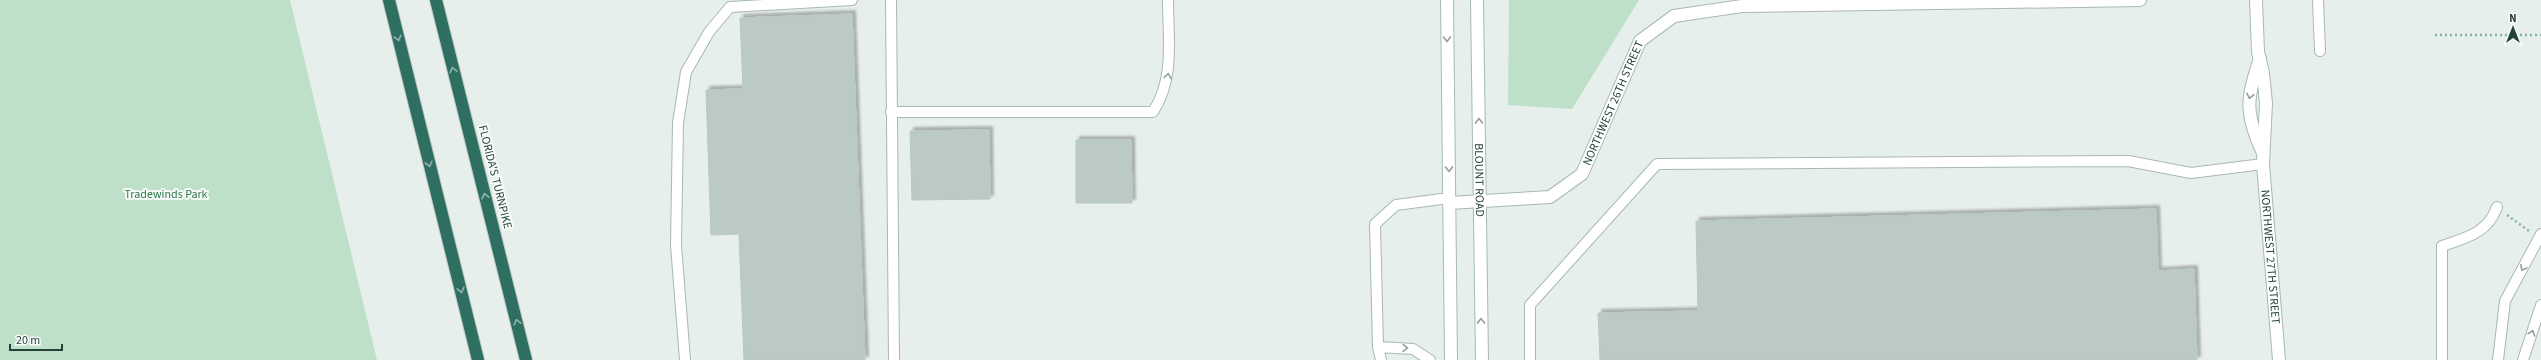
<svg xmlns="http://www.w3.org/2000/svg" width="2541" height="360" font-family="'Source Sans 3',sans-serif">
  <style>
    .green { fill: #bfe0c8 }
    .building { fill: #bbcac4; stroke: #b8c9c2; filter: url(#shadow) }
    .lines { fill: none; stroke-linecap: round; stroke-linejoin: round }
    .lane-casing { stroke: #a8b8b2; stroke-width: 12 }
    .street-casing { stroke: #a8b8b2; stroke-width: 14 }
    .secondary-casing { stroke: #a4bbb3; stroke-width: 14 }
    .highway-casing { stroke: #c2cac8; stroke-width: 14 }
    .path { stroke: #86b3a5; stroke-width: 2.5; stroke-dasharray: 2 3; stroke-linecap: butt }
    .lane { stroke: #fff; stroke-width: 10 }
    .street { stroke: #fff; stroke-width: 12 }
    .secondary { stroke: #fff; stroke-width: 12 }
    .highway { stroke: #2f6f62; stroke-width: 12 }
    .oneway { stroke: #93b5ae }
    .oneway2 { stroke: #92a09c }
    .labels { text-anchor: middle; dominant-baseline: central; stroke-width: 4; stroke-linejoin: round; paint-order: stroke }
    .street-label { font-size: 12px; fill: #24423a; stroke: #f7fbf9 }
    .park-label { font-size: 12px; fill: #2d7a4b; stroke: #f7fbf9 }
  </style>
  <defs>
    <filter id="shadow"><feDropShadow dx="3.5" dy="-3.5" stdDeviation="1" flood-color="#0004"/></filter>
  </defs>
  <rect width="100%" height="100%" fill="#e6efeb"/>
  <path class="green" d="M0,0H290L377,360H0Z
    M1509,0H1639L1572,109L1508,105Z"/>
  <path class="building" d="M852,14L865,360H744L739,234L711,235L706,90L743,89L740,18Z
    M989,130L990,199L912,200L910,131Z
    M1076,140H1131L1132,203H1076Z
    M2156,209L2158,271L2194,269L2197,360H1600L1598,313L1698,311L1696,221Z"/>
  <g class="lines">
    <g class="lane-casing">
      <path id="lane" d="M891,0L894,360
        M2318,0L2320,51
        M891,112H1153C1175,78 1168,39 1168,0
        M1378,347L1413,349L1430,360
        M685,360L676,245L678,123L686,72L709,32L730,7L852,0
        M1381,360L1378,347L1375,224L1396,205L1449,198
        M1530,360V305L1657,164L2128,161L2191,173L2263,164
        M2442,360V246C2466,238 2488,233 2497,207
        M2498,360L2505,301L2541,234
        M2523,360L2541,305"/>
    </g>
    <g class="street-casing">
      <g id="street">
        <path id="s1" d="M2256,0L2258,52L2263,73L2266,103L2263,164L2279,360"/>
        <path d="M2260,59C2246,98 2245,113 2262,151"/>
        <path id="s2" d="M1449,203L1550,197L1582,174L1640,41L1674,16L1742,6L2140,0"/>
      </g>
    </g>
    <g class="secondary-casing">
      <g id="secondary">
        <path d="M1447,0L1451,360"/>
        <path id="s3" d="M1477,0L1482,360"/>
      </g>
    </g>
    <g class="highway-casing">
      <path id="highway" d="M389,0L478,360
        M436,0L526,360"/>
    </g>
    <path class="path" d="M2435,35H2541
      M2507,215L2529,231"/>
    <use href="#lane" class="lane"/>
    <use href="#street" class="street"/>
    <use href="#secondary" class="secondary"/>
    <use href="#highway" class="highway"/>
  </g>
  <defs><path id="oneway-chevron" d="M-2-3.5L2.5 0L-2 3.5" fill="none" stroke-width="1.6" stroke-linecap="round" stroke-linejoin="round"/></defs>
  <g class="oneway">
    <use href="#oneway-chevron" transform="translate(398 38) rotate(76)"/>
    <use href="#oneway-chevron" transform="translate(453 70) rotate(-104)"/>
    <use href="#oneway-chevron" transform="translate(429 164) rotate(76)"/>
    <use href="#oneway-chevron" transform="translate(485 196) rotate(-104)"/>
    <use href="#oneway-chevron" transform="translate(461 290) rotate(76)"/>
    <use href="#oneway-chevron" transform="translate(517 322) rotate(-104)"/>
  </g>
  <g class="oneway2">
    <use href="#oneway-chevron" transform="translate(1447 39) rotate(89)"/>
    <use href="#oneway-chevron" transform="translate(1168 76) rotate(-81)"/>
    <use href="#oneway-chevron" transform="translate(2250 96) rotate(101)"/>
    <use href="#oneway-chevron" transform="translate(1479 121) rotate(-91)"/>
    <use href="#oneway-chevron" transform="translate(1449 169) rotate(89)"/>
    <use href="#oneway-chevron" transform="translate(2523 268) rotate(118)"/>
    <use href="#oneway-chevron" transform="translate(1481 321) rotate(-91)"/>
    <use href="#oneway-chevron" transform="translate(2532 333) rotate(-71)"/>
    <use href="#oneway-chevron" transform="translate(1405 348) rotate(3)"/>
  </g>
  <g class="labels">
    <g class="street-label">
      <text stroke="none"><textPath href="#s2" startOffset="218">NORTHWEST 26TH STREET</textPath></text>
      <text transform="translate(495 177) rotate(76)">FLORIDA'S TURNPIKE</text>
      <text stroke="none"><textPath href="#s3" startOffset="180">BLOUNT ROAD</textPath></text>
      <text stroke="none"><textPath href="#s1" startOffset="258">NORTHWEST 27TH STREET</textPath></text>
    </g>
    <g class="park-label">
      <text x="166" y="194">Tradewinds Park</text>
    </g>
  </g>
  <g transform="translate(2513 28)" stroke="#f7fbf9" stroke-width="3" paint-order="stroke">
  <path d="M0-3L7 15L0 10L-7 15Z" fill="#24423a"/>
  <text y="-6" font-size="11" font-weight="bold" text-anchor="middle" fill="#24423a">N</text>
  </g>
  <path d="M10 344v6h52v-6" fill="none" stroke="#24423a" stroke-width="2"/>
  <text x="16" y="344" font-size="12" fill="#24423a" stroke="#f7fbf9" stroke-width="3" paint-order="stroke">20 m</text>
</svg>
